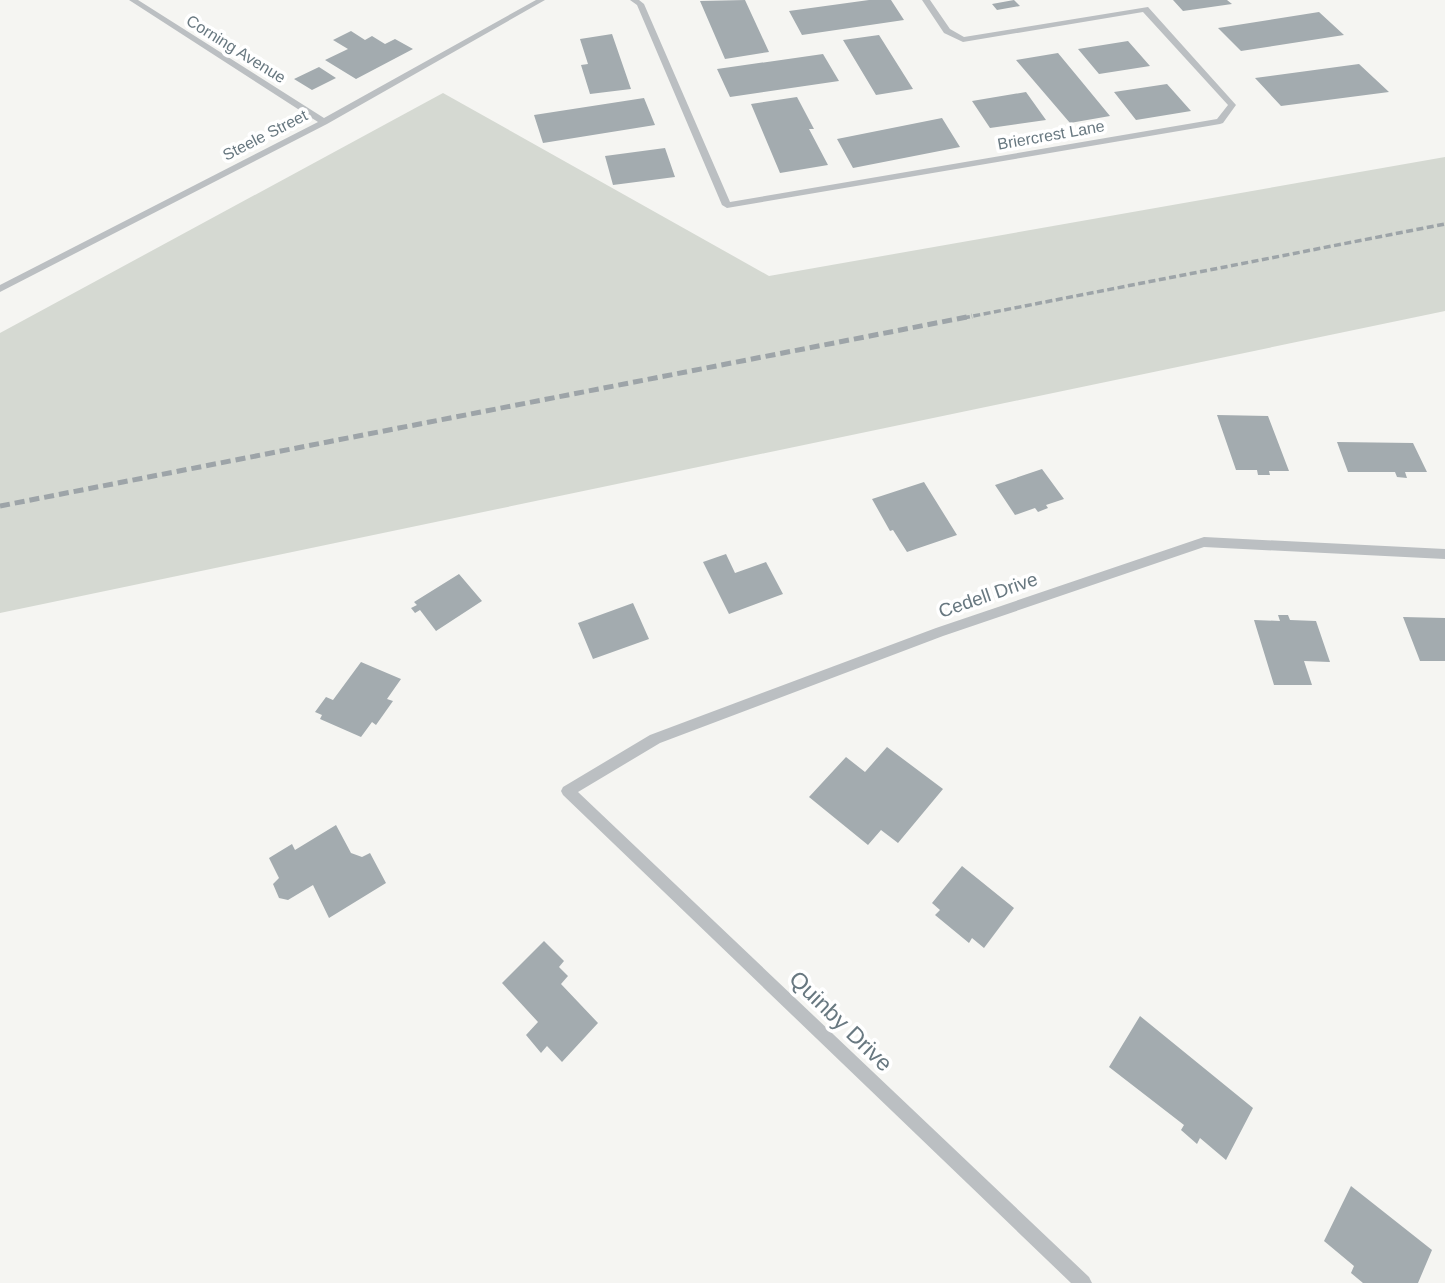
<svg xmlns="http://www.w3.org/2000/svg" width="1445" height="1283" font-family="Arial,sans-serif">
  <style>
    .green { fill: #d5d9d2 }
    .building { fill: #a3abaf }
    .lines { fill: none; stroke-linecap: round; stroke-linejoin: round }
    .minor { fill: #bbbfc2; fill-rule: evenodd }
    .rail-far1 { stroke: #9da4a8; stroke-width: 3.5; stroke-dasharray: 7 3.5; stroke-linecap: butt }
    .rail { stroke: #9da4a8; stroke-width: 5; stroke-dasharray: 10 5; stroke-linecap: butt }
    .labels { text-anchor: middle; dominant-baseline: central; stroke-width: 7; stroke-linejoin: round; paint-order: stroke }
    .far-street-label { font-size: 16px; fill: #687880; stroke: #fff }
    .street-label { font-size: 19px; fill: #687880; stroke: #fff }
    .near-street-label { font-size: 23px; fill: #687880; stroke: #fff }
  </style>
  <rect width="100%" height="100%" fill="#f5f5f2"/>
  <path class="green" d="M443,93L769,276L1445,157V311L0,613V333Z"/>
  <path class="building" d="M745,0L769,52L725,59L700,1Z
    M869,0H891L904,20L802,35L789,11Z
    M1014,0L1020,6L997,10L992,4Z
    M1173,0H1227L1232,4L1183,11Z
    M1319,12L1344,35L1241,51L1218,28Z
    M351,31L365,40L372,36L385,44L395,39L413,49L356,79L325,60L348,49L333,40Z
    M612,34L631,89L590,94L581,65L588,64L580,39Z
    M879,35L913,89L876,95L843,40Z
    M1128,41L1150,66L1099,74L1078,49Z
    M1058,53L1082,82L1110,116L1070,123L1016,60Z
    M823,54L839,81L730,97L717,69Z
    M1359,64L1389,92L1281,106L1255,78Z
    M319,67L336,78L312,90L294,79Z
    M1167,84L1191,111L1136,120L1114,92Z
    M1026,92L1046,120L990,128L972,101Z
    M797,97L814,129H809L828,165L780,173L751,104Z
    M644,98L655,125L543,143L534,115Z
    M942,118L960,147L853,168L837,139Z
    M665,148L675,177L613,185L605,156Z
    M1217,415L1268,416L1289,471H1269L1270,475H1258L1257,470H1236Z
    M1337,442L1413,443L1427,472H1405L1407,478L1397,477L1395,472H1348Z
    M1042,469L1064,499L1046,505L1048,508L1038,512L1035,508L1015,515L995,485Z
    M924,482L957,535L907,552L893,530L890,531L872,499Z
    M726,554L735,573L766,562L783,594L729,614L703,562Z
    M459,574L482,601L436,631L420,610L415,613L411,608L417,605L414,602Z
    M633,603L649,639L593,659L578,623Z
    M1278,615H1288L1290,620L1316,621L1330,662L1304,661L1312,685H1274L1254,620L1280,621Z
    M1403,617L1445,618V661H1420Z
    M361,662L401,679L387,699L393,701L376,725L372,722L361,737L320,719L322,715L315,712L326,697L333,700Z
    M887,747L943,789L898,843L881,830L868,845L809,797L846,757L865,772Z
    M336,825L351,853L362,857L370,853L386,883L329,918L313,885L288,900L279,898L273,884L279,878L269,858L292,844L295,850Z
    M962,866L1014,908L984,948L972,938L969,943L935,915L940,910L932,903Z
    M544,941L564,961L559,967L568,976L561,984L598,1023L562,1062L547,1046L541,1053L526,1035L538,1022L502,983Z
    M1140,1016L1253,1108L1226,1160L1200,1138L1197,1144L1181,1130L1184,1125L1109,1067Z
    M1351,1186L1432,1250L1418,1283H1363L1351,1273L1354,1266L1324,1241Z"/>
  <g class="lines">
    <path class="minor" d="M129,0H138L324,118L536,0H545L327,124L0,292V285L318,122Z
      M630,0H639L644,4L730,202L1217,119L1228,105L1143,12L963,42L944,33L922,0H930L950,29L964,37L1148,7L1236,105L1223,123L1220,124L727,208L722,205L637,5Z
      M1204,537L1445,549V559L1204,547L943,636L660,743L578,792L1089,1277L1092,1283H1071L563,795L561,791L563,787L650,735L936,628Z"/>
    <path class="rail-far1" d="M963,318L1445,224"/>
    <path class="rail" d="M0,506L972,316"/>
  </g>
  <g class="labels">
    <g class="far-street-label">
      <text transform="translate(236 49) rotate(32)">Corning Avenue</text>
      <text transform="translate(265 135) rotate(-27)">Steele Street</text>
      <text transform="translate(1051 135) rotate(-10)">Briercrest Lane</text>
    </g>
    <g class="street-label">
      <text transform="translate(988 595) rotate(-19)">Cedell Drive</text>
    </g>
    <g class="near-street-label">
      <text transform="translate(841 1021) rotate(44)">Quinby Drive</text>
    </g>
  </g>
</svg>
